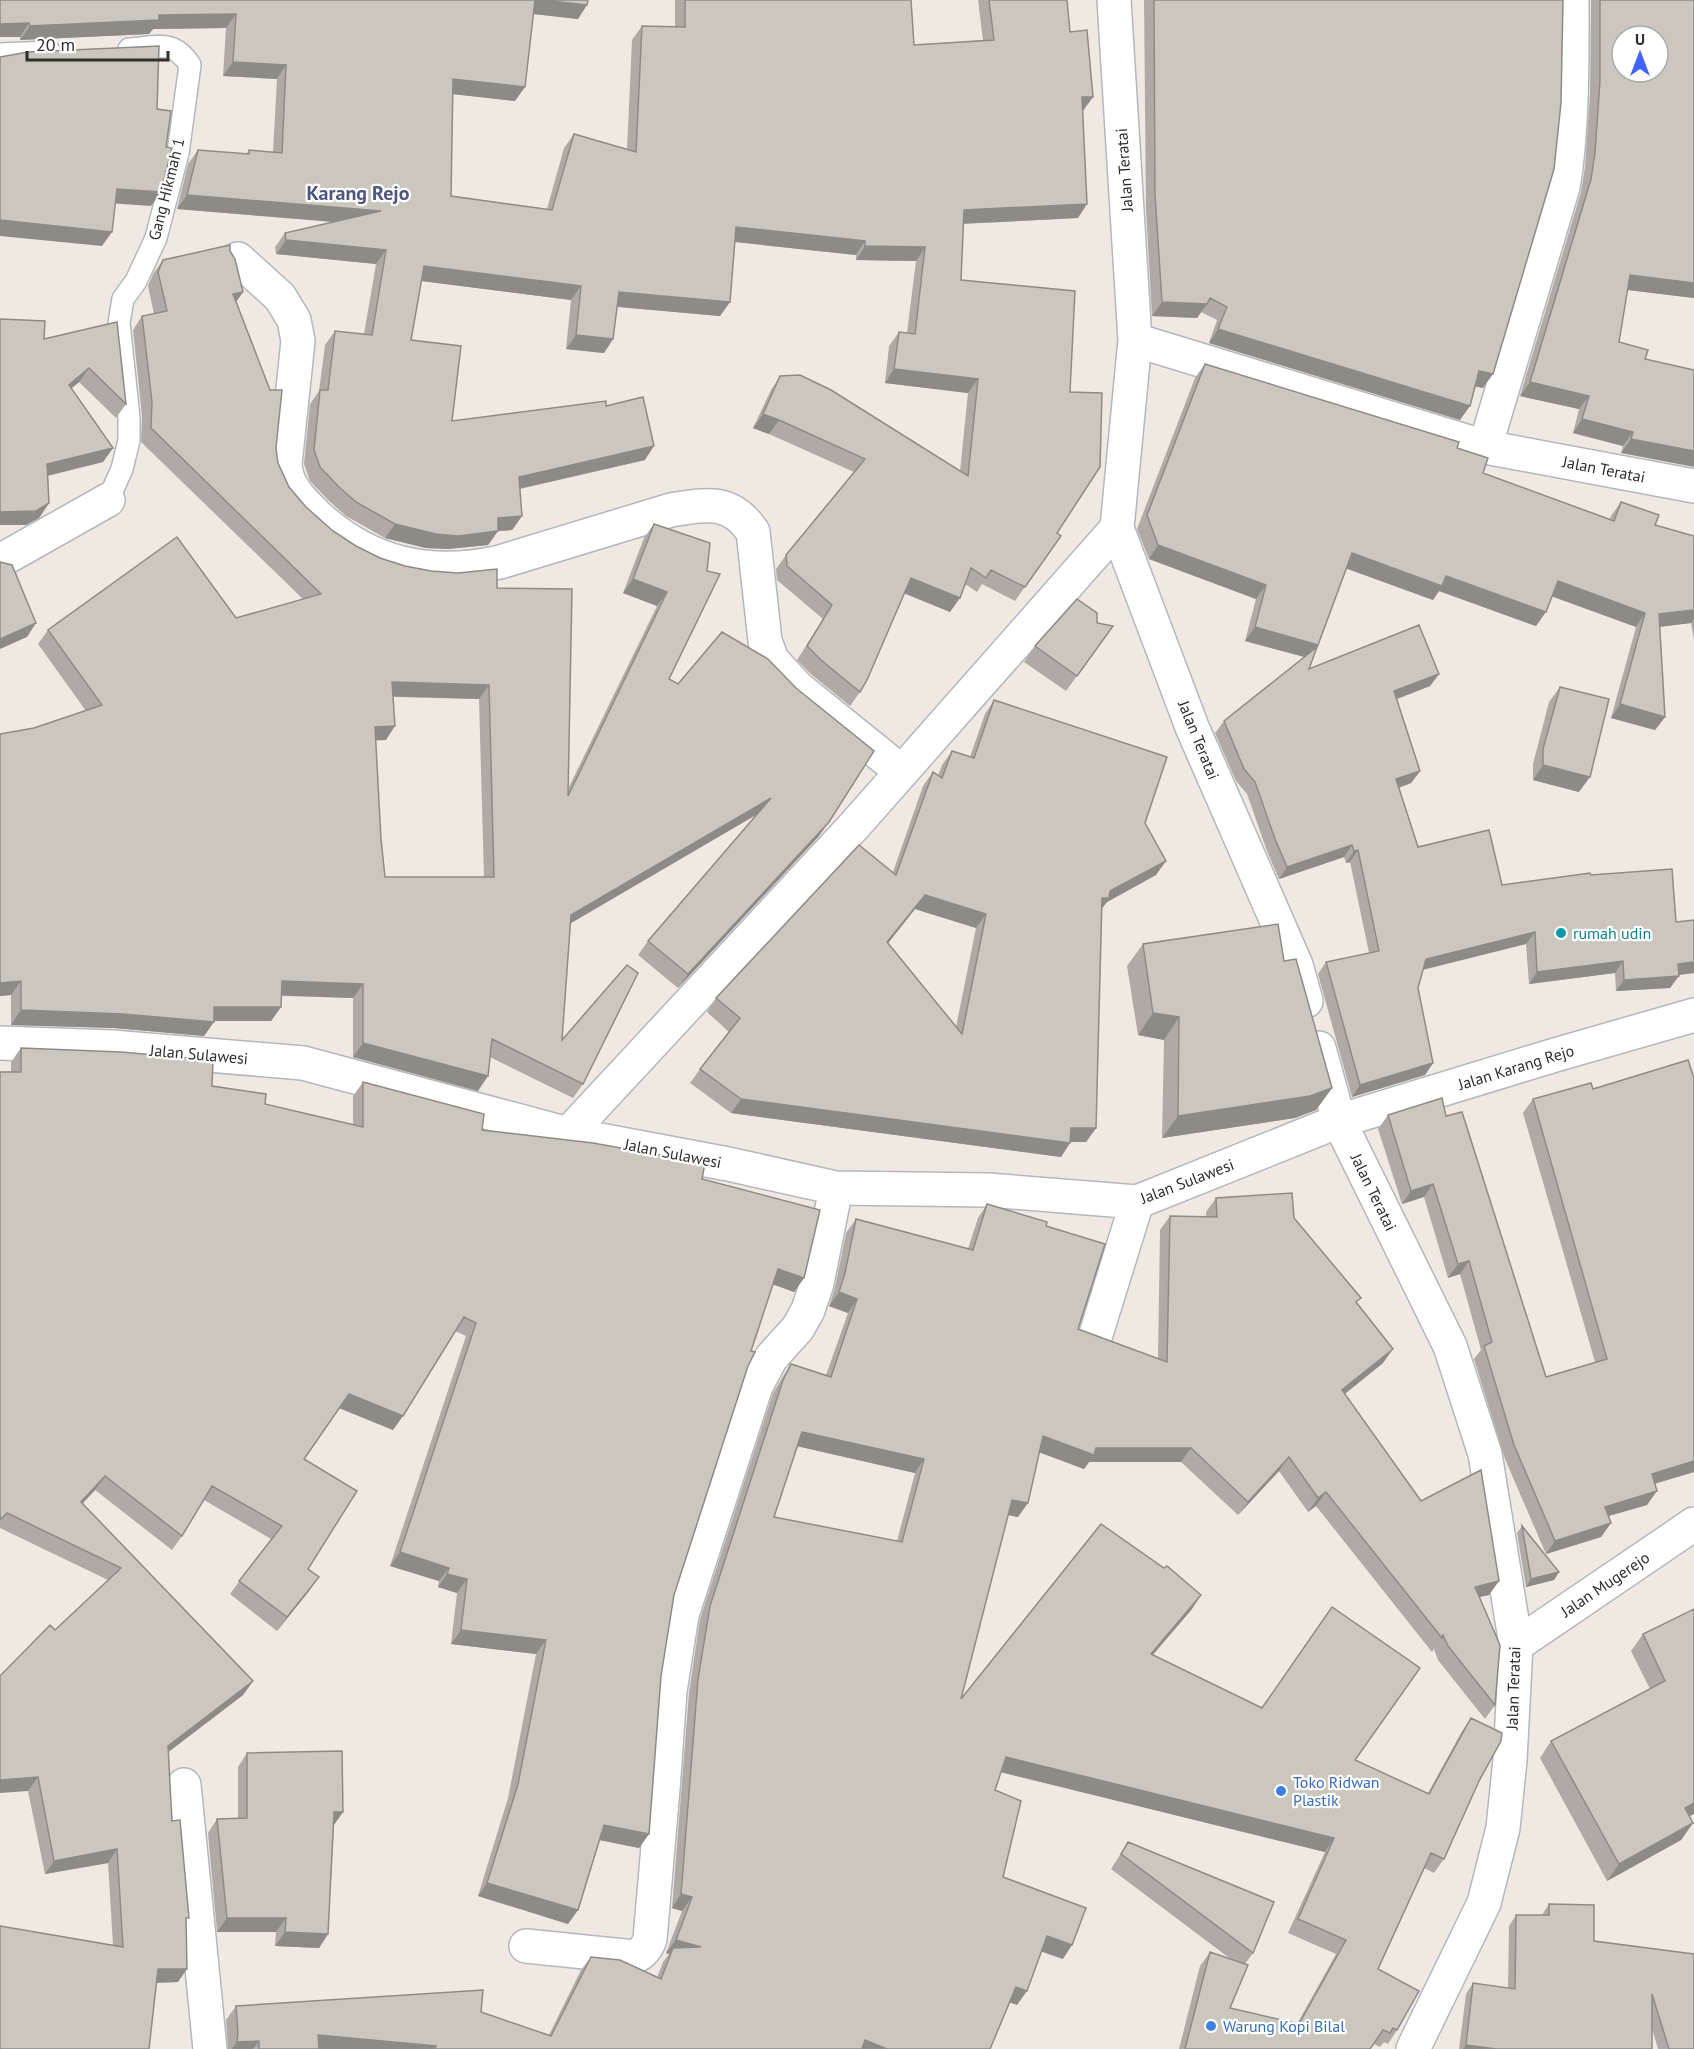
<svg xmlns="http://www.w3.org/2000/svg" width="1694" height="2049" font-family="'PT Sans',sans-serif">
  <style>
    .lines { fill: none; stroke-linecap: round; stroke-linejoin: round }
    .lane-casing { stroke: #b4b7c1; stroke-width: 24 }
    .street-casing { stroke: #b4b7c1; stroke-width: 36 }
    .lane { stroke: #fff; stroke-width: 21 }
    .street { stroke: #fff; stroke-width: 33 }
    .wall { fill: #afaba4; fill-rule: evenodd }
    .shaded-wall { fill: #8e8b86 }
    .building { fill: #cbc7bf; stroke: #8e8b86; stroke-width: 1.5; fill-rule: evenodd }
    .culture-dot { fill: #0f9aa8; stroke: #fff; stroke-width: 2 }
    .shop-dot { fill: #3f7fe0; stroke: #fff; stroke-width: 2 }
    .labels { text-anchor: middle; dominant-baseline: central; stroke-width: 4.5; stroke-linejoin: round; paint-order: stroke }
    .street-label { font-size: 16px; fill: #2e2e2e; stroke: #fff }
    .culture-label { font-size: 16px; fill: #0d838f; stroke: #fff; text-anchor: start }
    .shop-label { font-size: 16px; fill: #366cbe; stroke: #fff; text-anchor: start }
    .quarter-label { font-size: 20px; font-weight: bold; fill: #4d5680; stroke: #fff }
  </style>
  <rect width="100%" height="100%" fill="#efe9e1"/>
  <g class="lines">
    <g class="lane-casing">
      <path id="lane" d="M0,54L50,52
        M108,500L122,469L129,440V417L119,323L123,299L136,281L156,238L178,153L190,65C173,39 157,47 129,49"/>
    </g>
    <g class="street-casing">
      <path id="street" d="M1114,0L1135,340L1117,528L1192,727L1296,965L1306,1001
        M238,259L280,297L294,320L298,341L285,464C286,485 300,499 315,514C368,564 429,578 500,562L671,510C707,504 731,499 753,532L765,641L772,660L798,688L902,772
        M1135,340L1485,447L1694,486
        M1485,447L1563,187C1573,129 1572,59 1572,0
        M0,561L108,500
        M0,1043L112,1047L303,1063L568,1134L728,1164L836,1188L988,1190L1137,1202L1339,1121L1555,1055L1694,1015
        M1319,1048L1339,1121L1450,1346L1485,1454L1516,1645L1510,1760L1503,1828L1484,1903L1413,2049
        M568,1134L854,826L1117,528
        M1096,1334L1137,1202
        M1516,1645L1694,1524
        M184,1785L210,2049
        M526,1946L634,1957C643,1953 647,1948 650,1939L663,1789L670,1691L682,1615L756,1386L771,1358L798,1328L808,1310L817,1283L836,1188"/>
    </g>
    <use href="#lane" class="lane"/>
    <use href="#street" class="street"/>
  </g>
  <path class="wall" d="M0,0H588L578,19L533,14L515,101L453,94L451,196L547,209L564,148L574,134L627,150L632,40L642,26L675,27V0H911L914,45L983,40L978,0H1067L1070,32L1083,111H1082L1078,218L963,224L961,280L1057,533L1061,536L1015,601L982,584L977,592L965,584L950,612L904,593L860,692L850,706L811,674L797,660L823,619L777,580L776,569L786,555L854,472L769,434L753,428L771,390L780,376L960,471L968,393L885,383L889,346L899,332L907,333L916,261L856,260V255L735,242L730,302L720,316L617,307L613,339L604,353L566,349L571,300L421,281L411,340L452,421L606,406L645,460L520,489L522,516L512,530L498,531L488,545L448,549L426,548L385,538L346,516L328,500L310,481L304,464L310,404L319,391L325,345L335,331L364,334L376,264L276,254L275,247L285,233L333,222L177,209L188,164L198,150L246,154L249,150L273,152L277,79L223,76L226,28L153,29L149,34L20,40V37Z
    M1144,0H1563L1483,388L1475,386L1460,420L1209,343L1217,320L1201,312L1197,318L1152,316L1146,209Z
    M1591,0H1694V298L1627,290L1619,342L1645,359L1694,370L1621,453L1623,446L1573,433L1579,409L1520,396L1581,192L1585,167L1590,94Z
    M230,251L243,292L236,302L276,448L278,463L289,487L306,507L333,531L356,546L380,558L405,566L497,588L568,789L657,606L623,593L644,538L654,524L710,543L669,679L819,836L678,988L638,955L648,941L756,815L570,923L562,1040L583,1084L573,1098L490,1057L478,1091L353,1057V998L282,996L281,1007L271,1021H214L204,1036L114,1028L11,1025V995L0,996V734L34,728L86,711L38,644L48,630L236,618L303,599L141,442L142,416L133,330L142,316L154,314L148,286L153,274L163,260ZM393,697L479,699L484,877H385L381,839L375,740H386Z
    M117,322L126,404L116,418L79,382L71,388L113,448L103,462L48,476L49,503L39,518L26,525L44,339Z
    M1205,364L1457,448L1483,473L1610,519L1611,516L1621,502L1655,525L1694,536V640L1691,623L1659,627L1665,717L1655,730L1611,718L1636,627L1552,596L1536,626L1439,591L1433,600L1346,568L1309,669L1439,674L1430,686L1397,699L1420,771L1411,783L1399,788L1418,847L1502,885L1591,875L1679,975L1670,988L1616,991L1615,973L1529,984L1526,944L1423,970L1418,988L1433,1063L1425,1075L1352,1097L1318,974L1326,962L1369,953L1350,862L1346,863L1344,857L1279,879L1267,851L1247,794L1236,781L1215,733L1224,721L1304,657L1245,641L1256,599L1149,559L1137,529L1195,378Z
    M1097,623L1113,626L1066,691L1024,662L1035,646Z
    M1560,687L1579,792L1533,780V764L1549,702Z
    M994,700L1145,823L1156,875L1107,902L1102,908L1096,1128L1086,1142H1070L1061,1157L731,1113L690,1083L700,1069L729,1032L707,1012L716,998L893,872L923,786L933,772L938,776L942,765L952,751L970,757L985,714ZM915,909L976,928L956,1027L888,943Z
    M1143,944L1284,961L1332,1088L1316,1110L1295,1118L1162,1138L1164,1040L1138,1035L1127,966Z
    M21,1048L212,1086L265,1104L353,1125V1096L363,1082L482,1130L702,1179L804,1278L794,1292L773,1284L751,1351L748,1366L674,1595L661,1676L649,1834L639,1848L600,1840L578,1910L568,1924L478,1896L508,1798L536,1654L451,1644L457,1593L438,1587L439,1581L390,1566L466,1336L455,1331L393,1430L339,1408L304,1459L309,1591L277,1631L230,1594L271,1539L204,1500L182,1536L172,1550L95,1490L82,1504L253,1681L243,1695L168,1752L172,1821L186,1922L178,1982L157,1983L113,1945L108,1863L45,1874L28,1791L55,1630L108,1580L0,1528V1072H11V1062Z
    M1694,1078V1472L1655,1484L1647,1505L1608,1516L1611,1523L1601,1537L1546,1554L1505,1459L1474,1359L1481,1350L1460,1274L1448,1278L1424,1197L1402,1204L1378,1129L1388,1115L1446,1116L1546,1377L1595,1362L1523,1113L1533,1099L1593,1089Z
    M1216,1198L1294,1218L1357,1304L1383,1363L1345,1394L1489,1595L1480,1597L1495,1705L1485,1719L1438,1660L1434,1649L1432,1652L1316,1506L1308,1512L1279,1471L1238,1515L1181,1462H1089L1084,1469L1039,1452L1018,1517L1008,1515L961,1699L1192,1609L1153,1655L1355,1760L1428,1793L1462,1731L1471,1718L1479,1781L1444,1859L1434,1873L1424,1868L1378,1969L1397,2030L1388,2044L1384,2042L1380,2047L1374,2044L1370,2049H1179L1200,1966L1210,1952L1232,1960L1111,1869L1128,1842L1253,1953L1245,1964L1230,2008L1297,2024L1336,1954L1288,1933L1325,1852L1001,1772L995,1790L1003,1877L1063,1959L1041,1951L1017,2005L1010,2002L990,2049H228L226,2020L236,2006L481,2012L549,2035L581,1970L591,1957L657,1978L663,1962L669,1954L666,1953L682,1911L672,1908L689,1693L700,1619L773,1393L782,1378L791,1364L826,1375L848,1313L829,1306L835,1287L846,1233L856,1219L968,1249L978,1218L987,1204L1046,1226L1078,1329L1158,1358L1160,1230L1170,1216L1206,1217V1212ZM797,1446L915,1473L897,1541L774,1517Z
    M1522,1526L1559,1572L1554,1580L1526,1587L1517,1533Z
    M1694,1609L1689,1816L1693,1823L1681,1840L1607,1881L1540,1758L1551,1741L1650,1689L1631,1651L1643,1634Z
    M247,1753L334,1825L328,1934L319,1948L275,1946L276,1932H217L208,1833L217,1819L238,1818V1767Z
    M1549,1904L1594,1941L1694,1954V2049H1658L1652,2028V2049H1459L1466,1994L1473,1983L1508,1988L1509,1926L1516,1915H1542Z"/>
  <path class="shaded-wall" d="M534,0H541L587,5L578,19L525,13Z
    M236,14L226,28L153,29L149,34L20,40L30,26L159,15Z
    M29,23L20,37H0V24Z
    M233,62L286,65L277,79L223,76Z
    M453,79L525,87L515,101L443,93Z
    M1082,97H1093L1083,111H1072Z
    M117,189L161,192L151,206L107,203Z
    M187,195L381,211L372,225L177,209Z
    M1087,204L1078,218L954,224L964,210Z
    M0,220L112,232L102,246L0,236Z
    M736,227L865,241L856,255L726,241Z
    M286,240L386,250L376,264L276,254Z
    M865,246L925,247L916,261L856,260Z
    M424,266L581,286L571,300L414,280Z
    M1630,275L1694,283V298L1620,289Z
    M243,292L233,306V294Z
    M619,292L730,302L720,316L609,306Z
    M1162,302L1207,304L1197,318L1152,316Z
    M1218,329L1470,406L1460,420L1209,343Z
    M576,335L613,339L604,353L566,349Z
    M89,368L79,382L59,399L69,385Z
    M894,369L978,379L968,393L885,383Z
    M1479,371L1493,374L1483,388L1469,385Z
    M1530,382L1589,396L1579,409L1520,396Z
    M763,414L779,420L769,434L753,428Z
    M1582,419L1633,432L1623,446L1573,433Z
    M1631,439L1694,451V467L1621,453Z
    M654,446L645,460L509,491L519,477Z
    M113,448L103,462L37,478L47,464Z
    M49,503L39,518L26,525H0V512Z
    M522,516L512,530L498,531L488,545L448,549L426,548L385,538L395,524Z
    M1158,545L1266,585L1256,599L1149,559Z
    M1352,553L1446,576L1546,612L1536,626L1439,591L1433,600L1342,567Z
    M911,578L960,598L950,612L901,592Z
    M633,579L667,592L657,606L623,593Z
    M1558,581L1645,613L1636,627L1548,595Z
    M1694,610V619L1691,623L1649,628L1659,614Z
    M36,623L27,637L0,649V639Z
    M1255,627L1318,645L1309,658L1245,641Z
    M1439,674L1430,686L1386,703L1394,691Z
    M392,682L489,685L479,699L383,696Z
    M1620,704L1665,717L1655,730L1611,718Z
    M395,726L386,740L365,741L375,727Z
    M1543,765L1590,777L1579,792L1533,780Z
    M1420,771L1411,783L1388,791L1396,779Z
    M771,798L761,812L561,929L571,915Z
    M829,822L819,836L678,988L688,974Z
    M1352,845L1344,857L1279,879L1287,867Z
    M1358,850L1350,862L1346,863L1354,851Z
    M1166,861L1156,875L1107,902L1099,912L1102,898L1110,891Z
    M925,895L986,914L976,928L915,909L878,956L887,942Z
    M1535,932L1526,944L1417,971L1426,959Z
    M1623,961L1615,973L1529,984L1537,972Z
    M1694,962V973L1672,976H1679L1670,988L1616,991L1624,980L1678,964Z
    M21,981L11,995L0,996V983Z
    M282,981L363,984L353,998L272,995Z
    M214,1007H281L271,1021H204Z
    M21,1010L123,1014L214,1022L204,1036L114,1028L11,1025Z
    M1153,1013L1179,1017L1164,1040L1138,1035Z
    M363,1043L488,1076L478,1091L353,1057Z
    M1433,1063L1425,1075L1352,1097L1360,1085Z
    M1332,1088L1316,1110L1295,1118L1162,1138L1178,1116Z
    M741,1099L1070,1143L1061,1157L731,1113Z
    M1071,1128H1096L1086,1142H1061Z
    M1433,1184L1424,1197L1402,1204L1411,1191Z
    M1469,1261L1460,1274L1448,1278L1458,1264Z
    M778,1269L804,1278L794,1292L769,1283Z
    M839,1292L857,1299L848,1313L829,1306Z
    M1393,1349L1383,1363L1332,1404L1342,1390Z
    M349,1394L403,1416L393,1430L339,1408Z
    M802,1432L924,1459L915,1473L792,1445Z
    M1043,1436L1096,1448H1191L1181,1462H1089L1084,1469L1033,1450Z
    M1289,1457L1279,1471L1238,1515L1248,1502Z
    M1694,1461V1472L1642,1487L1652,1474Z
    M105,1476L95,1490L71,1516L81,1502Z
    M1657,1491L1647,1505L1595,1520L1605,1507Z
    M1326,1492L1316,1506L1308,1512L1318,1498Z
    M1012,1500L1028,1503L1018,1517L1002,1514Z
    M1611,1523L1601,1537L1546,1554L1555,1541Z
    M400,1552L449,1568L439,1581L390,1566Z
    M1559,1572L1554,1580L1526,1587L1531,1579Z
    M447,1574L467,1579L457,1593L438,1587Z
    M319,1577L309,1591L277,1631L287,1617Z
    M1499,1581L1489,1595L1465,1600L1475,1587Z
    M1201,1595L1192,1609L1141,1668L1151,1654Z
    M461,1630L546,1640L536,1654L451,1644Z
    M253,1681L243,1695L158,1760L168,1746Z
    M1006,1757L1334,1838L1325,1852L996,1771Z
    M38,1777L28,1791L0,1793V1780Z
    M1694,1803V1814L1673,1825L1685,1808Z
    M334,1812H343L334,1825Z
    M1693,1823L1681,1840L1607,1881L1619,1864Z
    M604,1825L649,1834L639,1848L594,1839Z
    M117,1849L108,1863L45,1874L54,1861Z
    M487,1883L578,1910L568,1924L478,1896Z
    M681,1894L692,1897L682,1911L672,1908Z
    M227,1918H286L276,1932H217Z
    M285,1932L328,1934L319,1948L275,1946Z
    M1047,1936L1072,1945L1063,1959L1037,1950Z
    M676,1940L701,1947L673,1948L669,1954L666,1953Z
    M158,1969H187L178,1982L148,1983Z
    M1016,1987L1027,1991L1017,2005L1006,2001Z
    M318,2035L436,2046L434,2049H308Z
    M865,2040L887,2049H858Z
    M259,2041L253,2049H232L237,2042Z
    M1466,2045L1496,2049H1463Z"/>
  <path class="building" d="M0,0H535L525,87L453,79L451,196L552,210L574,134L636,152L642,26L685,27V0H911L914,45L994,40L989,0H1067L1070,32L1087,30L1093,97H1082L1087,204L964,210L961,280L1075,291L1070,392L1102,393L1100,467L1057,533L1061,536L1025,587L991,570L986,578L971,568L960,598L911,578L867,680L860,692L821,660L807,646L832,605L787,566L786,555L865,459L779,420L763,414L780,376L800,375L831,390L968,476L978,379L894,369L899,332L915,334L925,247L865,246V241L736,227L730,302L619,292L613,339L576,335L581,286L424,266L411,340L461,346L452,421L606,401V406L643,397L654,446L519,477L522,516L498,518V531L458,536L436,534L395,524L356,502L338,486L320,467L314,450L320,390H328L335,331L372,335L386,250L286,240L285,233L381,211L187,195L198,150L249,154V150L282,153L286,65L233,62L236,14L159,15V20L30,26L29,23L0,24Z
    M541,0H588L587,5Z
    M1154,0H1563L1561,103L1554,169L1493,374L1479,371L1470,406L1218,329L1227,307L1210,298L1207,304L1162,302L1155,195Z
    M1600,0H1694V283L1630,275L1619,342L1648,350L1645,359L1694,370V451L1631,439L1633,432L1582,419L1589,396L1530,382L1591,179L1595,153L1600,80ZM1622,36H1658V72H1622Z
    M159,46L157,109L171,111L166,147L172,148L161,192L117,189L112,232L0,220V57L28,52Z
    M230,245V251L235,259L243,292L233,294L270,390H282L276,448L278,463L289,487L306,507L333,531L356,546L380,558L405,566L431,571L458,573L497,569V588L572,589L568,796L667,592L633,579L654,524L710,543L707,571L720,574L669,679L678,684L722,632L768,659L796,688L874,751L829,822L688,974L648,941L771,798L571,915L562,1040L627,965L638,973L583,1084L492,1039L488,1076L363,1043V984L282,981L281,1007H214V1022L123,1014L21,1010V981L0,983V734L34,728L102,705L48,630L177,537L236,618L321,594L151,428L152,402L142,316L167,311L158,272L163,260ZM392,682L489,685L494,877H385L381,839L375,727L395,726Z
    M0,319L45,321L44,339L117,322L126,404L89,368L69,385L113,448L47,464L49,503L36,511L0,512Z
    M1205,364L1459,442L1457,448L1488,458L1483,473L1614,521L1621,502L1659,515L1655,525L1694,536V610L1659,614L1665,717L1620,704L1645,613L1558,581L1546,612L1446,576L1442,586L1352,553L1318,645L1255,627L1266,585L1158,545L1147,515Z
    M0,562L12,565L36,623L0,639Z
    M1077,599L1097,613V623L1113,626L1077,676L1035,646Z
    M1419,625L1439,674L1394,691L1420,771L1396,779L1418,847L1489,830L1502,885L1590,873L1591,875L1672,869L1676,922L1694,920V962L1678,964L1679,976L1624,980L1623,961L1537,972L1535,932L1426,959L1418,988L1433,1063L1360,1085L1326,962L1379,951L1358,850L1354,851L1352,845L1287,867L1275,839L1255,782L1244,769L1224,721L1317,647L1309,669Z
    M1560,687L1609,699L1590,777L1543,765V749Z
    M994,700L1167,757L1145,823L1166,861L1110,891L1109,898H1102L1096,1128H1071L1070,1143L741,1099L700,1069L740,1018L716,998L859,845L896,875L933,772L942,778L952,751L974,758ZM925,895L986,914L962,1034L887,942Z
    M1278,924L1284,961L1296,959L1332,1088L1310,1096L1178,1116L1179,1017L1153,1013L1143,944Z
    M21,1048L121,1052L213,1060L212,1086L266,1094L265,1104L363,1127V1082L484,1114L482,1130L593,1143L705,1163L702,1179L820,1210L804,1278L778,1269L751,1351L755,1352L748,1366L674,1595L661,1676L649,1834L604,1825L578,1910L487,1883L518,1784L546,1640L461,1630L467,1579L447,1574L449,1568L400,1552L476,1323L464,1317L403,1416L349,1394L304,1459L357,1491L308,1569L319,1577L287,1617L239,1581L282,1526L212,1486L182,1536L105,1476L81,1502L253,1681L168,1746L172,1821L180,1820L189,1918H186L187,1969H158L149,2049H0V1926L123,1947L117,1849L54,1861L38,1777L0,1780V1676L50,1625L55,1630L121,1568L7,1513L0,1520V1072H21Z
    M1688,1060L1694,1078V1461L1652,1474L1657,1491L1605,1507L1611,1523L1555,1541L1514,1445L1484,1346L1492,1342L1469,1261L1458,1264L1433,1184L1411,1191L1388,1115L1442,1098L1446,1116L1462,1112L1546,1377L1607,1359L1533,1099L1591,1083L1593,1089Z
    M1292,1193L1294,1218L1361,1298L1356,1302L1393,1349L1342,1390L1421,1501L1481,1470L1499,1581L1475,1587L1500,1645L1495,1705L1448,1646L1443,1635L1442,1638L1326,1492L1318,1498L1289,1457L1248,1502L1191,1448H1096L1094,1455L1043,1436L1028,1503L1012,1500L961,1699L1101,1524L1164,1568L1167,1566L1201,1595L1151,1654L1262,1708L1332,1607L1420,1668L1355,1760L1429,1794L1471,1718L1502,1733L1501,1741L1479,1781L1444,1859L1431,1853L1378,1969L1419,1991L1397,2030L1393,2028L1390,2033L1383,2030L1370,2049H1185L1210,1952L1248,1965L1230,2008L1299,2024L1346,1940L1298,1919L1334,1838L1006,1757L995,1790L1021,1801L1003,1877L1086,1908L1072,1945L1047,1936L1027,1991L1016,1987L990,2049H887L865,2040L862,2049H435L436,2046L318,2035L319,2049H259V2041L237,2042L238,2033L236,2006L483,1990L481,2012L551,2036L591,1957L620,1960L661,1979L673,1948L701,1947L676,1940L692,1897L681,1894L698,1679L710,1606L783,1380L791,1364L831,1377L857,1299L839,1292L845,1273L856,1219L973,1250L987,1204L1047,1222L1046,1226L1105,1244L1078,1329L1167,1362L1170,1216L1217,1217L1216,1198ZM802,1432L924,1459L902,1542L774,1517Z
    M1522,1526L1559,1572L1531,1579Z
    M1694,1609V1803L1685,1808L1693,1823L1619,1864L1551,1741L1665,1681L1643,1634Z
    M342,1751L343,1812H334L328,1934L285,1932L286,1918H227L217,1819L247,1818V1753Z
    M1128,1842L1274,1902L1253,1953L1121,1854Z
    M1549,1904L1594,1905V1941L1694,1954V2049H1669L1652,1994V2049H1496L1466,2045L1473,1983L1515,1989L1516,1915H1549Z"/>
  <circle class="culture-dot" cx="1561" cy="933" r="6"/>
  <g class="shop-dot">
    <circle cx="1281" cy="1791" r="6"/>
    <circle cx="1211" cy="2026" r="6"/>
  </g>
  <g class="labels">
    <g class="street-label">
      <text transform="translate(1124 170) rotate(-94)">Jalan Teratai</text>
      <text transform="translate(166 189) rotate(-76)">Gang Hikmah 1</text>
      <text transform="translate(1604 469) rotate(11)">Jalan Teratai</text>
      <text transform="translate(1199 740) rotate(68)">Jalan Teratai</text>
      <text transform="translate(199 1054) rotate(5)">Jalan Sulawesi</text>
      <text transform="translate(1516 1067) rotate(-17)">Jalan Karang Rejo</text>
      <text transform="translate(673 1153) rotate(11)">Jalan Sulawesi</text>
      <text transform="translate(1187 1181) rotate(-21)">Jalan Sulawesi</text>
      <text transform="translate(1374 1192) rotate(64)">Jalan Teratai</text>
      <text transform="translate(1605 1584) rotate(-34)">Jalan Mugerejo</text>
      <text transform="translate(1513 1688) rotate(-88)">Jalan Teratai</text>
    </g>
    <g class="culture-label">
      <text x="1573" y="933">rumah udin</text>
    </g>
    <g class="shop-label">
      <text x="1293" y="1782">Toko Ridwan<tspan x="1293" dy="18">Plastik</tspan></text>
      <text x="1223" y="2026">Warung Kopi Bilal</text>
    </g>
    <g class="quarter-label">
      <text x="358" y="193">Karang Rejo</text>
    </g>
  </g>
  <g transform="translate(1640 54)"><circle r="28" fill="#ffffff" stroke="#ababab" stroke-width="1.5"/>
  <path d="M0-4.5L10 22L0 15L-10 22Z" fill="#4264fb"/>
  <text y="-9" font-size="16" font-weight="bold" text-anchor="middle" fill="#2e2e2e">U</text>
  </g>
  <path d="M27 51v9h141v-9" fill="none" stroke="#2e2e2e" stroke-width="3"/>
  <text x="36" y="51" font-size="18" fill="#2e2e2e" stroke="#ffffff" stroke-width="4.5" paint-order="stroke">20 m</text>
</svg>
